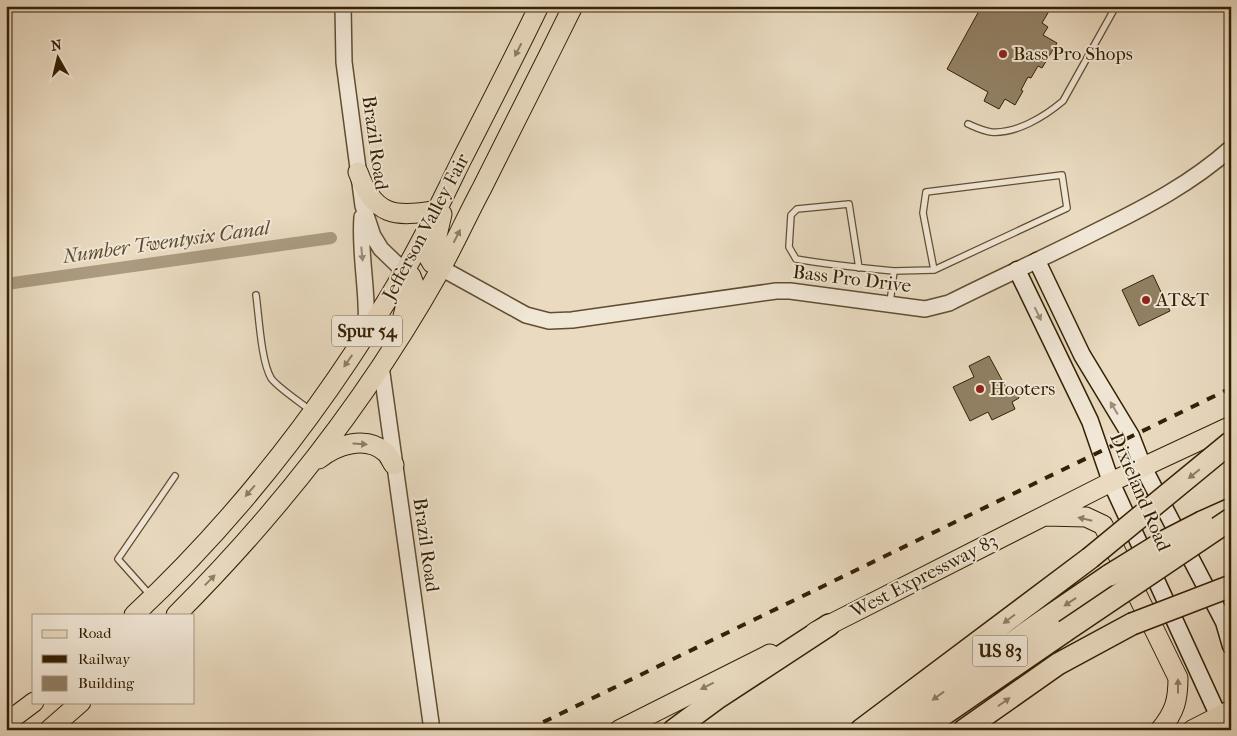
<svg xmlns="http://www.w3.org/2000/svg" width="1237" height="736" font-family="'IM FELL French Canon',serif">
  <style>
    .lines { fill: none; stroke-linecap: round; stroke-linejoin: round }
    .canal { stroke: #ab9b80; stroke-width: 12 }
    .building { fill: #928165; stroke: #342003 }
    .service-casing { stroke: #614e32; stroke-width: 8 }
    .tertiary-casing { stroke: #614e32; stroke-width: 18 }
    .secondary-casing { stroke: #342003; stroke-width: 19 }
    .primary-casing { stroke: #342003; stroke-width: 21 }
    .motorway-casing { stroke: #342003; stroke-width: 24 }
    .service { stroke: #f1e7d6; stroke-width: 5.5 }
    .tertiary { stroke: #f1e7d6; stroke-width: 15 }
    .secondary { stroke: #f1e7d6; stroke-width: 16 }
    .primary { stroke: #e9dac0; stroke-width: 19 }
    .motorway { stroke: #e9dac0; stroke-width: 21 }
    .rail { stroke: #342003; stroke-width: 4; stroke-dasharray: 9 9; stroke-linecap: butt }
    .motorway-bridge-casing { stroke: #342003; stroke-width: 24; stroke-linecap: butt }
    .motorway-bridge { stroke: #e9dac0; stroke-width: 21 }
    .oneway { fill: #8e7d62 }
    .oneway2 { fill: #9c8d77 }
    .poi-dot { fill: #8f2418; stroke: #f1e7d6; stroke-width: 2 }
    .labels { text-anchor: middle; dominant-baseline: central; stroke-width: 4; stroke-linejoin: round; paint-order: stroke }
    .shield { fill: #f1e7d6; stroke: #6d5c42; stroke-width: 1 }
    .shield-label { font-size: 18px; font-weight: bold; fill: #342003 }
    .poi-label { font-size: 19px; fill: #342003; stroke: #f1e7d6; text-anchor: start }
    .street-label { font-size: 19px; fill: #342003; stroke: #f1e7d6 }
    .water-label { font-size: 20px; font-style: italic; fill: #5e4b2f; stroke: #f1e7d6 }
  </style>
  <rect width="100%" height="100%" fill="#e9dac0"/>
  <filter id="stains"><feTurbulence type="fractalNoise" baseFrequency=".004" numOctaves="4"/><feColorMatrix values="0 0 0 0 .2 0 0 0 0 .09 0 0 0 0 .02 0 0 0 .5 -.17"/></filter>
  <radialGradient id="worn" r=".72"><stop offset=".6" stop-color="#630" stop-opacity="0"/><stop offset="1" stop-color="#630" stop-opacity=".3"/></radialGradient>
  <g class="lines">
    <path class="canal" d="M6,284L331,238"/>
  </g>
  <path class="building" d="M974,6H1052L1042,23L1048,27L1043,35L1057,43L1042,68L1038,66L1031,78L1028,77L1021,90L1023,91L1015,105L1005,99L999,109L984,101L988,92L947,69L980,9Z
    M1153,275L1170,311L1139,326L1122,290Z
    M989,356L1009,393L1015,390L1019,398L1012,402L1015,409L992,420L988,412L970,421L953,387L974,377L969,366Z"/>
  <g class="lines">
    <g class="service-casing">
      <path id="service" d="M877,6L879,8
        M968,124C975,127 983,131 991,132C1016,134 1044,117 1063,101L1116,6
        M859,268L849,204L797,209L791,215L789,247L796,259C829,265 861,268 894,271
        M256,295C259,316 261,361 271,378C277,387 300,402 310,410
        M890,303L894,271L934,270L1067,208L1062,175L926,192L923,213L934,270
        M151,596L118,559L175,476"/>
    </g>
    <g class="tertiary-casing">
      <path id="tertiary" d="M343,6L344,62L363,206L373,236L381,249L404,271
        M362,217C359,256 369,294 366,333
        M441,268L526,315L549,321L572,320L776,291H790L925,309L949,303C999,278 1050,255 1099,230C1146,207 1192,183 1231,148
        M381,366L432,730"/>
    </g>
    <g class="secondary-casing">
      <path id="secondary" d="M1037,261L1082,355L1131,436L1143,467L1224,622L1231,646
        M1017,270L1090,421L1111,482L1225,730"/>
    </g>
    <g class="primary-casing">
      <path id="primary" d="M358,172C374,216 395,218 437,210
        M441,268L432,263L429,258L436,240L442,214
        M401,324L408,297L414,284L411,276L404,271
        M319,459C336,445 366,435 385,452C389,455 391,461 394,465
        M1045,516L1086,517L1103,525L1178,678C1178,700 1175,712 1160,730
        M134,615C240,516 331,397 404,272C425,236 443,198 461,161C487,110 514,58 539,6
        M176,615C278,513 368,398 439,272C454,245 467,216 482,188C512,128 543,67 573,6
        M815,632L1111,482L1231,426
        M6,723L34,702
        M49,730L81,702
        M619,730L770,654
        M1192,730L1231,710"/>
    </g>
    <g class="motorway-casing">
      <path id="motorway" d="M1202,522L1231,509
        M674,730L716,699L829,625
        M861,730L1090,558
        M890,730L1044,620L1110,575
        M921,730L1065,631
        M964,730L1058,664L1132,624"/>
    </g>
    <use href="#service" class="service"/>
    <use href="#tertiary" class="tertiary"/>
    <use href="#secondary" class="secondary"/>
    <use href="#primary" class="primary"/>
    <use href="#motorway" class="motorway"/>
    <path class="rail" d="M527,730L1231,388"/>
    <g class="motorway-bridge-casing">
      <path id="motorway-bridge" d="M1090,558L1231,442
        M1110,575L1165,541L1202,522
        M1132,624L1231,586
        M1065,631L1231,519"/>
    </g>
    <use href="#motorway-bridge" class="motorway-bridge"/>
  </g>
  <defs><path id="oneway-solid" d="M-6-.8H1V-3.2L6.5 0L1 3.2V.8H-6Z" transform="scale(1.25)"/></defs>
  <g class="oneway">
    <use href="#oneway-solid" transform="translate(518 50) rotate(117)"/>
    <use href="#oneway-solid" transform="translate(457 236) rotate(-63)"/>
    <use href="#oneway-solid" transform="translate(348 361) rotate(125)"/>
    <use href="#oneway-solid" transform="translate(360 444) rotate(3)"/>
    <use href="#oneway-solid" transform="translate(1194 474) rotate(141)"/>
    <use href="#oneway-solid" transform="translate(250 491) rotate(131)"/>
    <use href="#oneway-solid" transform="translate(1085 519) rotate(-167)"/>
    <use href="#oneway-solid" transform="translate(210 580) rotate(-46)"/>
    <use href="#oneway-solid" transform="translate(1070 602) rotate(146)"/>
    <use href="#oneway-solid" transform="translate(1009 619) rotate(143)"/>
    <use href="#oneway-solid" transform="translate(707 686) rotate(153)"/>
    <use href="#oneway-solid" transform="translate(1178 686) rotate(-90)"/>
    <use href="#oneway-solid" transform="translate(938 696) rotate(144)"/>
    <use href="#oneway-solid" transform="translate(1004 702) rotate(-35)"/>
  </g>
  <g class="oneway2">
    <use href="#oneway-solid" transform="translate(362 254) rotate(84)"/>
    <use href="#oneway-solid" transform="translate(1038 314) rotate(64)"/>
    <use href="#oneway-solid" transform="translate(1114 408) rotate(-121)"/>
  </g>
  <g class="poi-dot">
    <circle cx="1003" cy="54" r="5"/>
    <circle cx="1146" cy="300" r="5"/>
    <circle cx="980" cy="389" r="5"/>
  </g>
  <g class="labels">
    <g class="shield">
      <rect x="332" y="315.5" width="70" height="31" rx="4"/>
      <rect x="972.5" y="635.5" width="55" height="31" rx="4"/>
    </g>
    <g class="shield-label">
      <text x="367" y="331">Spur 54</text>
      <text x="1000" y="651">US 83</text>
    </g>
    <g class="poi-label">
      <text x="1013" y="54">Bass Pro Shops</text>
      <text x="1156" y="300">AT&amp;T</text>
      <text x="990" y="389">Hooters</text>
    </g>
    <g class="street-label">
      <text transform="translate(375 143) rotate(82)">Brazil Road</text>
      <text transform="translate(426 227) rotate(-62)">Jefferson Valley Fair</text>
      <text transform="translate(852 279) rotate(7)">Bass Pro Drive</text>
      <text transform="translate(1140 492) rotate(67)">Dixieland Road</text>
      <text transform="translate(426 545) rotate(82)">Brazil Road</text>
      <text transform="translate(924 576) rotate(-27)">West Expressway 83</text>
    </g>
    <g class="water-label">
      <text transform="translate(166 242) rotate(-8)">Number Twentysix Canal</text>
    </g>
  </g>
  <rect width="1237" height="736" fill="none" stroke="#e9dac0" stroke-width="25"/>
  <rect x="8" y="8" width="1222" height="721" fill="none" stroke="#342003" stroke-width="2.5"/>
  <rect x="12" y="12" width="1212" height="711" fill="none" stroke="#342003"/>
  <rect x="32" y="614" width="162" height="90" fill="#f1e7d6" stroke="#a59782"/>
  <rect x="42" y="630" width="25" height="8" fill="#e9dac0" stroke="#a59782"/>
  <text x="78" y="638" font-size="15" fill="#342003">Road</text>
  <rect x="42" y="655" width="25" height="8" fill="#342003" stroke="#a59782"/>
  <text x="78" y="664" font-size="15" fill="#342003">Railway</text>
  <rect x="42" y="676" width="25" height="15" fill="#928165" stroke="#a59782"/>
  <text x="78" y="688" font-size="15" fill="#342003">Building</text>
  <g transform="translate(58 58) rotate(352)" stroke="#f1e7d6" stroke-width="4" paint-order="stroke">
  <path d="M0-4L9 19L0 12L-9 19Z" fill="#342003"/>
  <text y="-8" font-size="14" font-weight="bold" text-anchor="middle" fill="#342003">N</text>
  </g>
  <rect width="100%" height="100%" filter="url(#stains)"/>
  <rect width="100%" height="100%" fill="url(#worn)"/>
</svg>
